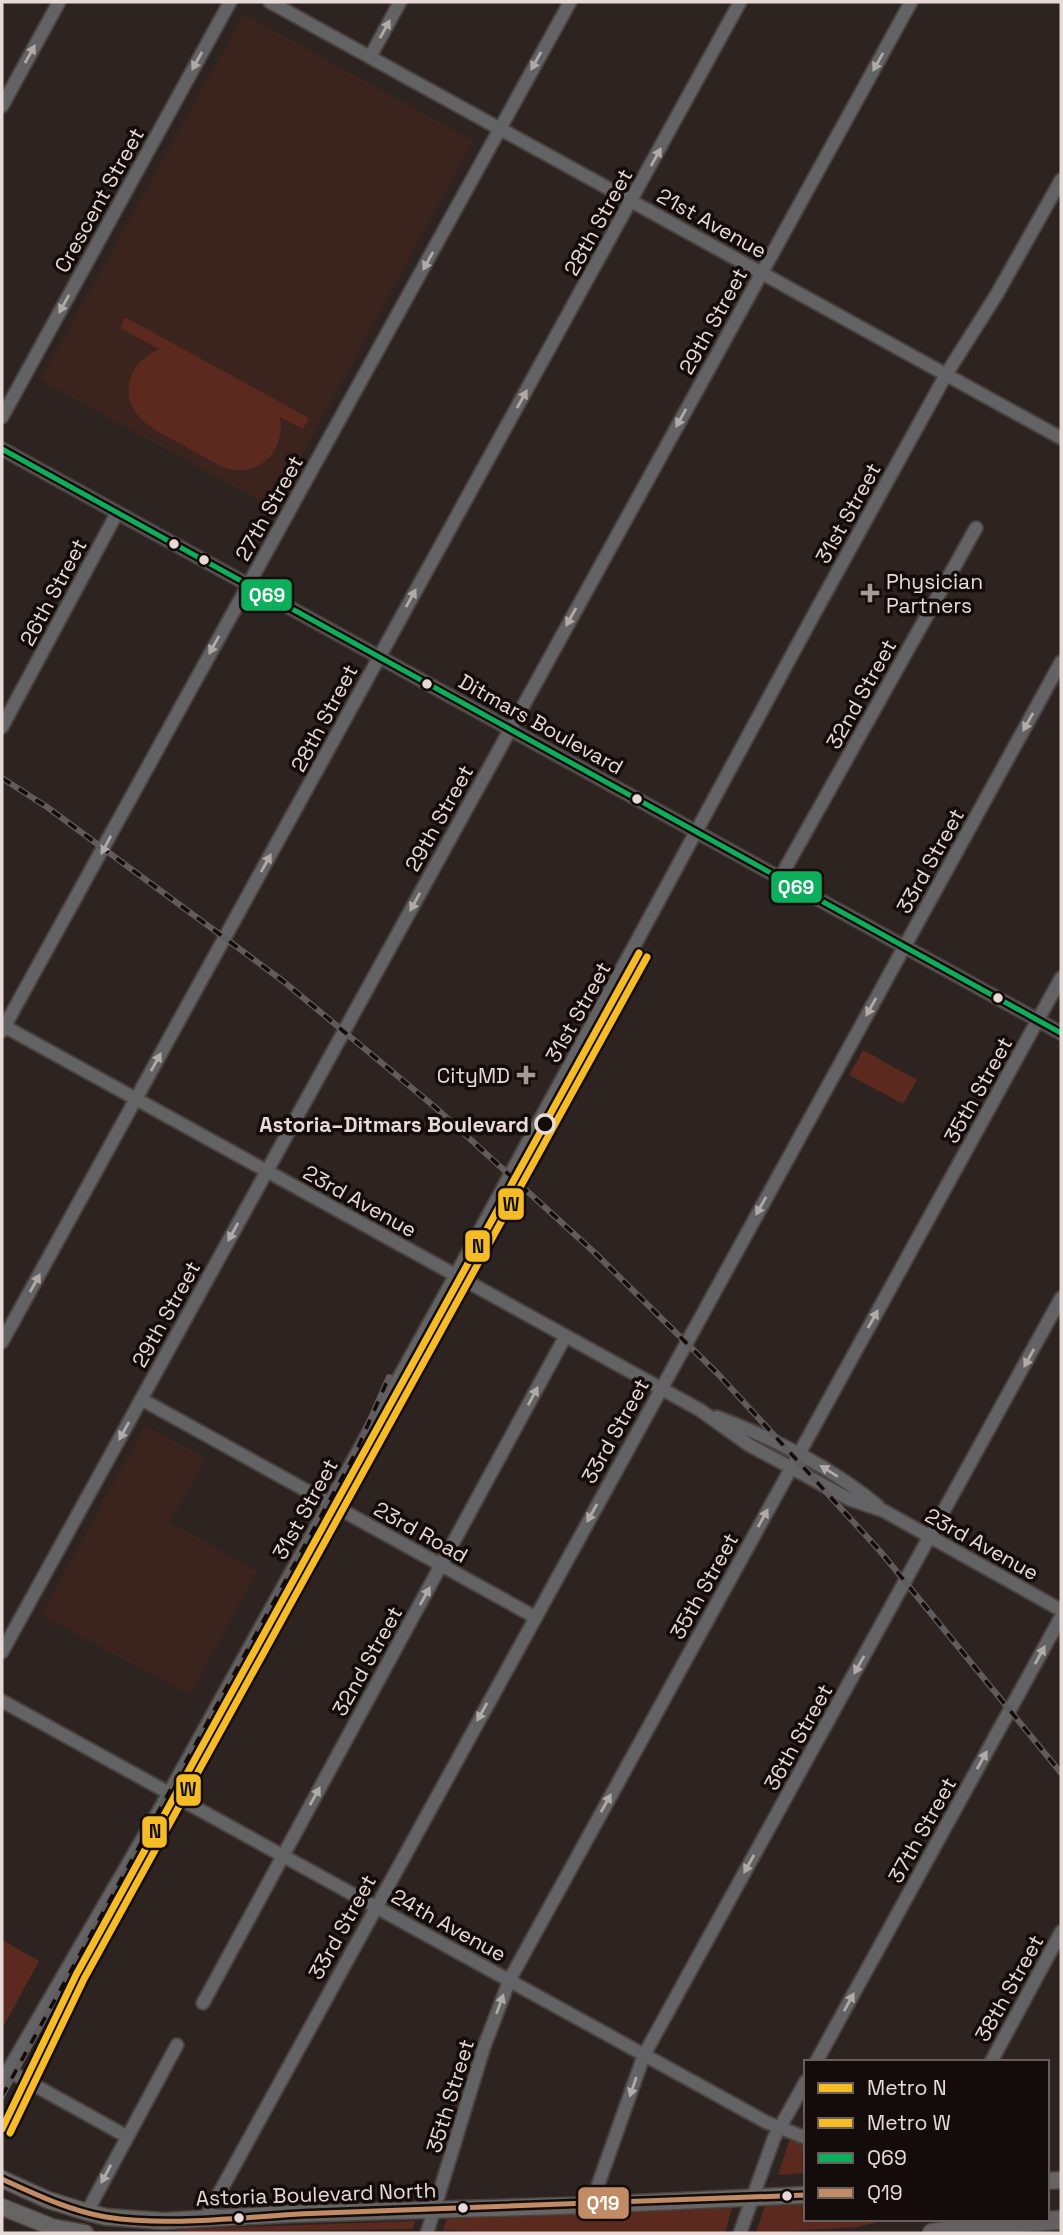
<svg xmlns="http://www.w3.org/2000/svg" width="1063" height="2235" font-family="'Space Grotesk',sans-serif">
  <style>
    .built { fill: #3b241e }
    .green { fill: #5b291d }
    .lines { fill: none; stroke-linecap: round; stroke-linejoin: round }
    .minor-casing { stroke: #4a423f; stroke-width: 16 }
    .major-casing { stroke: #4a423f; stroke-width: 19 }
    .highway-casing { stroke: #4a423f; stroke-width: 21 }
    .minor { stroke: #636365; stroke-width: 12 }
    .major { stroke: #676464; stroke-width: 16 }
    .highway { stroke: #646061; stroke-width: 18 }
    .rail-casing { stroke: #605b5c; stroke-width: 6 }
    .rail { stroke: #140c0a; stroke-width: 3.5; stroke-dasharray: 10; stroke-linecap: butt }
    .bus-1-casing { stroke: #140c0a; stroke-width: 10 }
    .bus-2-casing { stroke: #140c0a; stroke-width: 10 }
    .bus-1 { stroke: #0daf5c; stroke-width: 5 }
    .bus-2 { stroke: #c18c65; stroke-width: 5 }
    .metro-1-casing { stroke: #140c0a; stroke-width: 12 }
    .metro-2-casing { stroke: #140c0a; stroke-width: 12 }
    .metro-1 { stroke: #f6bc26; stroke-width: 7 }
    .metro-2 { stroke: #f6bc26; stroke-width: 7 }
    .oneway { fill: #b2aaa9 }
    .bus-dot { fill: #e7dad7; stroke: #140c0a; stroke-width: 2.5 }
    .poi-dot { fill: #a69a97; stroke: #140c0a; stroke-width: 2.5 }
    .stop-dot { fill: #140c0a; stroke: #e7dad7; stroke-width: 3.5 }
    .labels { text-anchor: middle; dominant-baseline: central; stroke-width: 7; stroke-linejoin: round; paint-order: stroke }
    .street-label { font-size: 21px; fill: #e7dad7; stroke: #140c0a }
    .poi-label { font-size: 21px; fill: #e7dad7; stroke: #140c0a; text-anchor: start }
    .stop-label { font-size: 21px; font-weight: bold; fill: #e7dad7; stroke: #140c0a; text-anchor: end }
    .line-badge { stroke: #140c0a; stroke-width: 2.5 }
    .badge-label { font-size: 19px; text-anchor: middle; font-weight: bold; fill: #fff }
    .pale-badge-label { font-size: 19px; text-anchor: middle; font-weight: bold; fill: #111 }
  </style>
  <rect width="100%" height="100%" fill="#2d2421"/>
  <path class="built" d="M244,14L473,141L273,508L40,380Z
    M145,1426L206,1458L170,1522L257,1571L190,1695L41,1615Z"/>
  <path class="green" d="M125,317L309,418L303,429L280,417C286,452 257,480 222,467C208,459 193,451 179,443C153,429 121,415 130,380C134,364 145,356 159,349L120,328Z
    M863,1050L917,1080L903,1104L849,1075Z
    M2,1940L39,1961L2,2029Z
    M793,2140L806,2147V2173L778,2175L789,2141Z
    M806,2204V2219H889L857,2227L756,2233L765,2206Z
    M732,2208L725,2233H526L443,2230L447,2219Z
    M415,2221L413,2229L172,2232L188,2229Z"/>
  <g class="lines">
    <g class="minor-casing">
      <path id="minor" d="M270,2L1061,438
        M370,57L400,2
        M2,106L59,2
        M2,417L230,2
        M2,449L1061,1033
        M2,727L117,513
        M780,878L976,528
        M2,1025L700,1410L749,1445L849,1499L884,1511L1061,1610
        M2,1031L570,2
        M2,1342L740,2
        M141,1399L535,1617
        M717,1417C775,1439 831,1467 878,1506
        M2,1652L911,2
        M2,1701L766,2122L806,2138
        M203,2003L565,1337
        M816,2062L1061,1617
        M991,2062L1061,1932
        M7,2070L126,2136
        M2,2081L169,1793L464,1260L813,616L947,373L997,294L1061,180
        M591,2205L644,2055L1061,1298
        M87,2212L177,2045
        M205,2219L1061,662
        M427,2233L484,2047L510,1979L1061,978
        M740,2233L774,2138L806,2081"/>
    </g>
    <g class="major-casing">
      <path id="major" d="M2,2179L48,2200L87,2212L106,2217L164,2221L288,2214L591,2205L806,2195
        M1047,2181L1061,2180
        M2,2207L52,2227L85,2233"/>
    </g>
    <g class="highway-casing">
      <path id="highway" d="M932,2233L1002,2224L1061,2220"/>
    </g>
    <use href="#minor" class="minor"/>
    <use href="#major" class="major"/>
    <use href="#highway" class="highway"/>
    <g class="rail-casing">
      <path id="rail" d="M2,778L47,807L283,981L436,1108L595,1253L719,1375L880,1551L1061,1773
        M2,2096L355,1454L389,1377"/>
    </g>
    <use href="#rail" class="rail"/>
    <g class="bus-1-casing">
      <path id="bus-1" d="M2,449L1061,1033"/>
    </g>
    <g class="bus-2-casing">
      <path id="bus-2" d="M2,2179C35,2194 70,2211 106,2217C176,2228 253,2215 323,2213C484,2208 645,2202 806,2195"/>
    </g>
    <use href="#bus-1" class="bus-1"/>
    <use href="#bus-2" class="bus-2"/>
    <g class="metro-1-casing">
      <path id="metro-1" d="M2,2129L76,1975L639,953"/>
    </g>
    <g class="metro-2-casing">
      <path id="metro-2" d="M10,2133L84,1979L647,957"/>
    </g>
    <use href="#metro-1" class="metro-1"/>
    <use href="#metro-2" class="metro-2"/>
  </g>
  <defs><path id="oneway-solid" d="M-6-.8H1V-3.2L6.5 0L1 3.2V.8H-6Z" transform="scale(1.75)"/></defs>
  <g class="oneway">
    <use href="#oneway-solid" transform="translate(385 29) rotate(-61)"/>
    <use href="#oneway-solid" transform="translate(30 54) rotate(-61)"/>
    <use href="#oneway-solid" transform="translate(197 61) rotate(119)"/>
    <use href="#oneway-solid" transform="translate(536 61) rotate(119)"/>
    <use href="#oneway-solid" transform="translate(878 62) rotate(119)"/>
    <use href="#oneway-solid" transform="translate(656 157) rotate(-61)"/>
    <use href="#oneway-solid" transform="translate(428 261) rotate(119)"/>
    <use href="#oneway-solid" transform="translate(64 304) rotate(119)"/>
    <use href="#oneway-solid" transform="translate(522 399) rotate(-61)"/>
    <use href="#oneway-solid" transform="translate(681 418) rotate(119)"/>
    <use href="#oneway-solid" transform="translate(411 598) rotate(-61)"/>
    <use href="#oneway-solid" transform="translate(571 617) rotate(119)"/>
    <use href="#oneway-solid" transform="translate(214 645) rotate(119)"/>
    <use href="#oneway-solid" transform="translate(1028 722) rotate(119)"/>
    <use href="#oneway-solid" transform="translate(106 845) rotate(118)"/>
    <use href="#oneway-solid" transform="translate(266 863) rotate(-61)"/>
    <use href="#oneway-solid" transform="translate(415 902) rotate(119)"/>
    <use href="#oneway-solid" transform="translate(871 1007) rotate(119)"/>
    <use href="#oneway-solid" transform="translate(156 1062) rotate(-61)"/>
    <use href="#oneway-solid" transform="translate(761 1206) rotate(119)"/>
    <use href="#oneway-solid" transform="translate(233 1232) rotate(119)"/>
    <use href="#oneway-solid" transform="translate(35 1283) rotate(-61)"/>
    <use href="#oneway-solid" transform="translate(873 1319) rotate(-61)"/>
    <use href="#oneway-solid" transform="translate(1029 1358) rotate(119)"/>
    <use href="#oneway-solid" transform="translate(533 1396) rotate(-62)"/>
    <use href="#oneway-solid" transform="translate(124 1431) rotate(119)"/>
    <use href="#oneway-solid" transform="translate(829 1471) rotate(-148)"/>
    <use href="#oneway-solid" transform="translate(592 1513) rotate(119)"/>
    <use href="#oneway-solid" transform="translate(763 1518) rotate(-61)"/>
    <use href="#oneway-solid" transform="translate(425 1596) rotate(-61)"/>
    <use href="#oneway-solid" transform="translate(1040 1655) rotate(-61)"/>
    <use href="#oneway-solid" transform="translate(859 1665) rotate(119)"/>
    <use href="#oneway-solid" transform="translate(482 1712) rotate(119)"/>
    <use href="#oneway-solid" transform="translate(982 1760) rotate(-61)"/>
    <use href="#oneway-solid" transform="translate(315 1796) rotate(-61)"/>
    <use href="#oneway-solid" transform="translate(606 1803) rotate(-61)"/>
    <use href="#oneway-solid" transform="translate(749 1864) rotate(119)"/>
    <use href="#oneway-solid" transform="translate(849 2002) rotate(-61)"/>
    <use href="#oneway-solid" transform="translate(500 2004) rotate(-70)"/>
    <use href="#oneway-solid" transform="translate(633 2087) rotate(109)"/>
    <use href="#oneway-solid" transform="translate(106 2174) rotate(118)"/>
  </g>
  <g class="bus-dot">
    <circle cx="174" cy="544" r="6"/>
    <circle cx="204" cy="560" r="6"/>
    <circle cx="427" cy="684" r="6"/>
    <circle cx="637" cy="799" r="6"/>
    <circle cx="998" cy="998" r="6"/>
    <circle cx="787" cy="2196" r="6"/>
    <circle cx="463" cy="2208" r="6"/>
    <circle cx="239" cy="2218" r="6"/>
  </g>
  <g class="poi-dot">
    <path d="M866.5 582.5h7v7h7v7h-7v7h-7v-7h-7v-7h7z"/>
    <path d="M522.5 1064.5h7v7h7v7h-7v7h-7v-7h-7v-7h7z"/>
  </g>
  <circle class="stop-dot" cx="545" cy="1124" r="9"/>
  <g class="labels">
    <g class="street-label">
      <text transform="translate(99 200) rotate(-61)">Crescent Street</text>
      <text transform="translate(598 222) rotate(-61)">28th Street</text>
      <text transform="translate(712 223) rotate(29)">21st Avenue</text>
      <text transform="translate(713 321) rotate(-61)">29th Street</text>
      <text transform="translate(269 508) rotate(-61)">27th Street</text>
      <text transform="translate(848 513) rotate(-61)">31st Street</text>
      <text transform="translate(53 592) rotate(-62)">26th Street</text>
      <text transform="translate(861 694) rotate(-61)">32nd Street</text>
      <text transform="translate(324 718) rotate(-62)">28th Street</text>
      <text transform="translate(541 724) rotate(29)">Ditmars Boulevard</text>
      <text transform="translate(439 818) rotate(-61)">29th Street</text>
      <text transform="translate(930 861) rotate(-61)">33rd Street</text>
      <text transform="translate(578 1012) rotate(-61)">31st Street</text>
      <text transform="translate(978 1090) rotate(-61)">35th Street</text>
      <text transform="translate(360 1201) rotate(29)">23rd Avenue</text>
      <text transform="translate(166 1314) rotate(-61)">29th Street</text>
      <text transform="translate(615 1431) rotate(-61)">33rd Street</text>
      <text transform="translate(305 1509) rotate(-61)">31st Street</text>
      <text transform="translate(421 1532) rotate(29)">23rd Road</text>
      <text transform="translate(982 1544) rotate(29)">23rd Avenue</text>
      <text transform="translate(704 1586) rotate(-61)">35th Street</text>
      <text transform="translate(367 1661) rotate(-61)">32nd Street</text>
      <text transform="translate(798 1737) rotate(-61)">36th Street</text>
      <text transform="translate(922 1830) rotate(-61)">37th Street</text>
      <text transform="translate(449 1925) rotate(29)">24th Avenue</text>
      <text transform="translate(342 1927) rotate(-61)">33rd Street</text>
      <text transform="translate(1009 1988) rotate(-61)">38th Street</text>
      <text transform="translate(450 2096) rotate(-73)">35th Street</text>
      <text transform="translate(316 2194) rotate(-2)">Astoria Boulevard North</text>
    </g>
    <g class="poi-label">
      <text x="886" y="581">Physician<tspan x="886" dy="24">Partners</tspan></text>
      <text x="510" y="1075" text-anchor="end">CityMD</text>
    </g>
    <g class="stop-label">
      <text x="529" y="1124">Astoria–Ditmars Boulevard</text>
    </g>
  </g>
  <g class="line-badge">
    <rect x="240" y="578" width="53" height="34" rx="7" fill="#0daf5c"/>
    <rect x="770" y="870" width="53" height="34" rx="7" fill="#0daf5c"/>
    <rect x="497" y="1187" width="28" height="34" rx="7" fill="#f6bc26"/>
    <rect x="464" y="1229" width="27" height="34" rx="7" fill="#f6bc26"/>
    <rect x="175" y="1773" width="27" height="34" rx="7" fill="#f6bc26"/>
    <rect x="141" y="1815" width="27" height="34" rx="7" fill="#f6bc26"/>
    <rect x="577" y="2186" width="53" height="34" rx="7" fill="#c18c65"/>
  </g>
  <g class="badge-label">
    <text x="267" y="602">Q69</text>
    <text x="796" y="894">Q69</text>
    <text x="603" y="2210">Q19</text>
  </g>
  <g class="pale-badge-label">
    <text x="511" y="1211">W</text>
    <text x="478" y="1253">N</text>
    <text x="188" y="1796">W</text>
    <text x="155" y="1838">N</text>
  </g>
  <rect width="1063" height="2235" fill="none" stroke="#e7dad7" stroke-width="7"/>
  <rect x="804" y="2060" width="245" height="161" fill="#140c0a" stroke="#685e5c" stroke-width="2"/>
  <rect x="818" y="2083" width="35" height="10" fill="#f6bc26" stroke="#685e5c" stroke-width="2"/>
  <text x="867" y="2095" font-size="21" fill="#e7dad7">Metro N</text>
  <rect x="818" y="2118" width="35" height="10" fill="#f6bc26" stroke="#685e5c" stroke-width="2"/>
  <text x="867" y="2130" font-size="21" fill="#e7dad7">Metro W</text>
  <rect x="818" y="2153" width="35" height="10" fill="#0daf5c" stroke="#685e5c" stroke-width="2"/>
  <text x="867" y="2165" font-size="21" fill="#e7dad7">Q69</text>
  <rect x="818" y="2188" width="35" height="10" fill="#c18c65" stroke="#685e5c" stroke-width="2"/>
  <text x="867" y="2200" font-size="21" fill="#e7dad7">Q19</text>
</svg>
